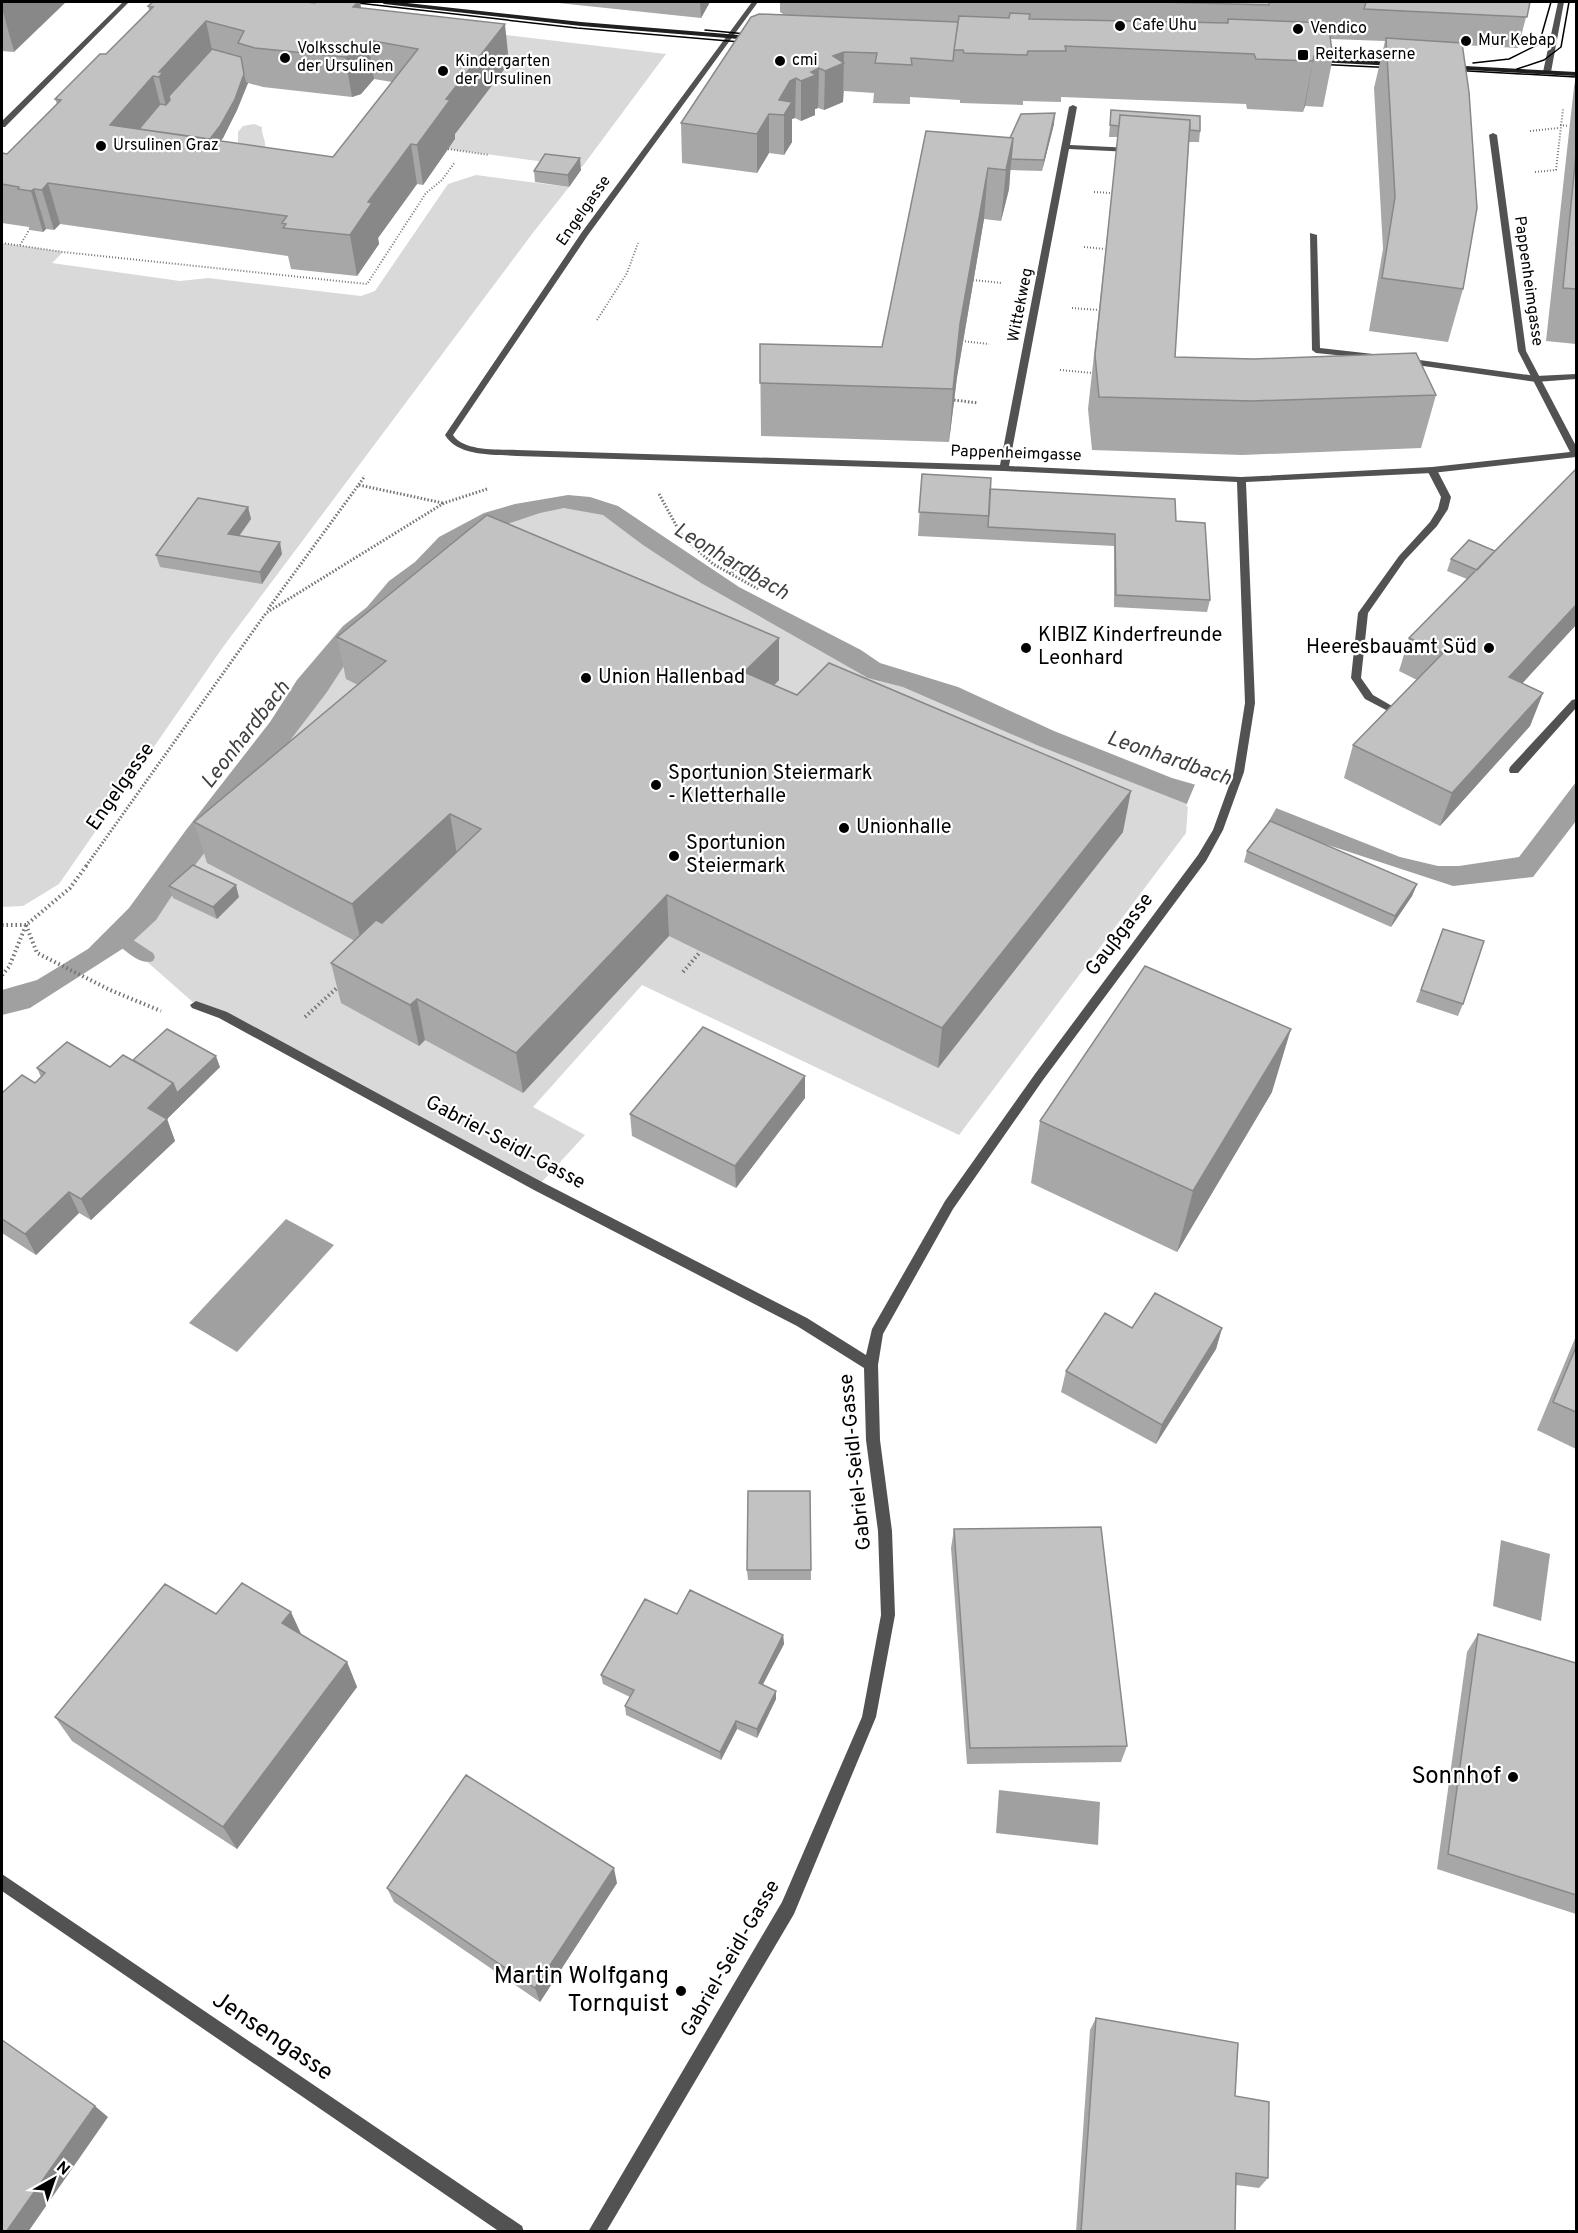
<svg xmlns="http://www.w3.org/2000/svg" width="1578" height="2233" font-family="Overpass,sans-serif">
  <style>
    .green { fill: #d9d9d9 }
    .water { fill: #a0a0a0 }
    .pier { fill: #fff }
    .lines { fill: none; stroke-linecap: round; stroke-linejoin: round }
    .stream { fill: #a0a0a0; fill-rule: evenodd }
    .path-far2 { stroke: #747474; stroke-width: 2; stroke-dasharray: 1 2; stroke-linecap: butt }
    .path-far1 { stroke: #747474; stroke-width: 3; stroke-dasharray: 1.5 2; stroke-linecap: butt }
    .path { stroke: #747474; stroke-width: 4; stroke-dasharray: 1.5 3; stroke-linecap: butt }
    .lane { fill: #525252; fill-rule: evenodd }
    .street { fill: #525252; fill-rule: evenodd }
    .secondary { fill: #1f1f1f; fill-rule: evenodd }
    .tram { stroke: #000; stroke-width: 1.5 }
    .wall { fill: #a7a7a7; fill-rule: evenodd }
    .shaded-wall { fill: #888 }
    .building { fill: #c2c2c2; stroke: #888; stroke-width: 1.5; fill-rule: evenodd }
    .poi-dot { fill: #000; stroke: #fff; stroke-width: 2 }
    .labels { text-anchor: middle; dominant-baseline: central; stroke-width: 4.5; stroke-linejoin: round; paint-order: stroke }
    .far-poi-label { font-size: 16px; fill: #000; stroke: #fff; text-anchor: start }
    .far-street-label { font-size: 16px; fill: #000; stroke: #fff }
    .poi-label { font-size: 20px; fill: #000; stroke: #fff; text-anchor: start }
    .street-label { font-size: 20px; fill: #000; stroke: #fff }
    .water-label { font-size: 21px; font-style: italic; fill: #414141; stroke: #fff }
    .near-poi-label { font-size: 24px; fill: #000; stroke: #fff; text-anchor: end }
    .near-street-label { font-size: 24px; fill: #000; stroke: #fff }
  </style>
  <rect width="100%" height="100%" fill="#fff"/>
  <path class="green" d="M370,19L666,54L582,167L448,149L455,140L451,139L509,63Z
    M254,124L262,127C261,135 266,139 265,147L257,152L238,148V132L243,126Z
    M476,175L569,187L532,234L223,647L59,884L23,906L2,907V243L63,252L52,263L180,281L208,278L361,296L375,291L448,184Z
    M554,504L609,512L869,664L1189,791L1186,833L959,1135L642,985L533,1107L585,1135L538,1186L196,1005L118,936L352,636L456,541Z"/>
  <path class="water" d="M568,495L590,497L618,506L739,587L861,650L880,663L958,687L1054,731L1172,778L1276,808L1400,857L1438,866H1459L1519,857L1576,782V821L1533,877L1453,886L1267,825L1187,804L1039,746L903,687L868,678L701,583L643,545L603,515L564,508L540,513L504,525L362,638L327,692L173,894L156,920L130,944L30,1008L2,1015V990L37,980L88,949L129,908L186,830L270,722L297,680L343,626L367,607L389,581L415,562L439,537L484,513L515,504Z
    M286,1219L334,1245L237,1352L189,1323Z
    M1501,1540L1550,1554L1541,1621L1493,1606Z
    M999,1790L1100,1802L1098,1845L996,1833Z"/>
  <path class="pier" d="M1196,782L1278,805L1265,828L1186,806Z"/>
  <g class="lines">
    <path class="stream" d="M118,930L153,953L155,957L153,961C139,966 123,948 112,940L110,936L112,932Z"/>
    <path class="path-far2" d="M1560,125L1569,126
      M1530,131L1559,128
      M448,149L489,155
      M1535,172L1556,170L1563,109
      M1094,192L1111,193
      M2,243L63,252L367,284L426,193L442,180L455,162
      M20,245L31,227
      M1084,247L1105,249
      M973,280L1002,283
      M1072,308L1099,310
      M597,320L627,273L638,243
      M962,341L989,344
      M1060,370L1093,373"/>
    <path class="path-far1" d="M954,400L978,403
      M359,485L443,503
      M659,494L682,536L713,564L758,589
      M729,574L739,567
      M268,609L365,476
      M86,866L266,613L444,503L487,489"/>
    <path class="path" d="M2,925H26
      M26,925L37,953L110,990L161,1011
      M683,972L700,952
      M2,975L9,967L26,925L70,888L87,865
      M305,1017L339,986"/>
    <path class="lane" d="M1310,233L1317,235L1320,348L1373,354L1376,355V359L1316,353L1312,350Z
      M1405,358L1536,376L1576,374V379L1536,382L1402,363L1401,361Z
      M1432,467L1437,470L1451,497L1448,509L1437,526L1405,560L1368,613L1361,678L1373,695L1392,706L1393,708L1388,711L1365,699L1351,678L1358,613L1399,556L1430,522L1438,509L1441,497L1427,470Z
      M1576,699V708L1518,773H1510L1509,770L1510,767L1572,700Z"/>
    <path class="street" d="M123,2H129L5,127H2V121Z
      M752,2H758L588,235L453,435C464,452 499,449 517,450L1000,465L1069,107L1073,105L1077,107L1070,145L1131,148L1135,150L1131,152L1069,149L1009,466L1241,477L1432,467L1570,452L1518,351L1489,135L1493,133L1497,135L1526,351L1576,446V457L1432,473L1246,482L1255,703L1244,772L1223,830L1206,861L1043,1080L953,1209L883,1334L878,1365L880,1440L892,1531L895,1615L876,1717L794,1914L606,2232H588L782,1902L862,1717L881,1615L878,1531L866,1440L864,1368L797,1326L534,1190L219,1018L192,1008L190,1005L196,1001L227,1012L542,1182L807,1318L866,1355L872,1329L945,1201L1035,1074L1198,855L1213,830L1234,772L1245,703L1237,482L1004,471L517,456C493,454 458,457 445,435L582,232Z
      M1558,2H1564L1551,72L1547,74L1543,72Z
      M2,1874L522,2226L524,2232H500L2,1891Z"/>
    <path class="secondary" d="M381,2H398L581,22L751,36L755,38L751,40L581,26L384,4Z
      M1314,58L1396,62L1400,64L1396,66L1317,62L1313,60Z
      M1446,65L1576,72V76L1449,69H1446Z"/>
    <path class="tram" d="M349,2L577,28L752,43
      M705,30L746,34
      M1473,63L1509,59L1539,44L1551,2
      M1315,64L1396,68
      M1517,69L1544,60L1561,47L1569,2
      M1450,70L1576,77"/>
  </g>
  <path class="wall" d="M2,2L14,52L2,51Z
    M360,2L361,8L509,63L455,134V139L423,185L417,184L378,238L379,244L357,276L291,269L288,256L60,224L54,230L46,229L43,232L30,230L29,227L2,223V154H7L57,104L55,99L106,54L149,10L148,6ZM374,79L392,82L333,157L220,141L223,138L237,110L248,83L263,87L352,97L361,94Z
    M549,2H710L701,18Z
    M780,2H1530L1518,48L1462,45L1463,289L1448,342L1369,331L1383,249L1374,88L1385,41L1330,39L1333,57L1323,107L1305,106L1303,112L1247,109L1246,104L1061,97V102L1023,101V105L960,103V100L910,97V104L873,103L874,93L844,91L843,102L824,110L818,108L815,109V115L801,121L795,118L792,119V142L784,155L769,153L757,173L682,163L681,123L786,16L780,12Z
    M1576,77V344L1546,341L1574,87Z
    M1111,110L1200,131L1199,142H1189L1175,357L1436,395L1421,448L1242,455L1092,450L1088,409L1118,137H1109Z
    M1054,124L1042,171L1010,170L1009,189L1001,221L984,219L957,377L949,442L761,436L760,344L882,347L926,131L1010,138Z
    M581,170L569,187L535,182L534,171Z
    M1576,469V625L1522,683L1543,693L1530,726L1440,826L1344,778L1353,745L1417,680L1399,671L1409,638L1467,579L1447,571L1451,559L1495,551Z
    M922,474L990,489L1176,521L1210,600L1207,612L1114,607V546L918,536Z
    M248,507L251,519L239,536L282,554L262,584L160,567L156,555Z
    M337,637L779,638V680L774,685L1123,832L938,1068L669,936L523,1093L425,1040L419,1046L341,1003L331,963L355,941L207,863L194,822L358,685L346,679Z
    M1247,851L1417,884L1412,896L1391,927L1244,862Z
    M169,886L239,897L217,919L173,898Z
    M1443,929L1463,1004L1458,1016L1416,1002Z
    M133,1060L220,1067L167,1119L175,1141L91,1220L79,1213L36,1255L2,1233V1093L35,1083L41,1077L37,1068L110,1067Z
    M805,1076V1098L736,1188L632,1136L630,1114Z
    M1272,1092L1177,1252L1031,1183L1040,1121Z
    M1132,1328H1222L1216,1349L1156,1444L1061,1392L1066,1371Z
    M1576,1336V1449L1537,1430Z
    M810,1491L811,1580H748L747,1570Z
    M954,1529L1127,1746L1121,1762L967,1764L951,1548Z
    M216,1614L301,1635L347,1662L357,1687L237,1849L72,1741L55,1717Z
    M677,1614L783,1635L784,1644L762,1685L776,1699L757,1738L737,1729L721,1760L626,1715L625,1706L630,1697L603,1684L601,1675Z
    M1478,1634L1576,1663V1914L1437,1869L1467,1652Z
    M617,1883L540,2002L394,1902L387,1888Z
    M1096,2018L1235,2096L1268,2178L1259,2188L1236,2185L1235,2232H1076L1090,2030Z"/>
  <path class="shaded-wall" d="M2,2H66L14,52L2,8Z
    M358,2H360L366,38L353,7Z
    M700,2H710L701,18Z
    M206,21L214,60L168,116L159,77V72Z
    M505,24L509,63L455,134V139L423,185L417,145L446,99Z
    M368,40L374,79L361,94L352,97L345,57Z
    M844,52L843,102L824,110L825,71L833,56Z
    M1314,56L1305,106L1303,112Z
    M819,68L818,108L815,109V115L801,121V81L811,72Z
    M244,74L246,82L248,83L237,110L223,138L208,156L186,170Z
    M153,76L163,115L129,155L110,125Z
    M796,78L795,118L792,119V142L784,155V115L779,100L790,81Z
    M1055,113L1054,124L1042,171L1044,160Z
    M769,114V153L757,173V134Z
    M1013,138L1009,189L1001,221L1006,170Z
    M411,144L417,184L378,238L379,244L357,276L350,235L368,202Z
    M580,158L581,170L569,187L568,175Z
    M988,168L984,219L957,377L949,442L953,389L960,324Z
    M48,183L60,224L54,230L42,190Z
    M34,189L46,229L43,232L31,191Z
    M248,507L251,519L232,546L228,534Z
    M280,542L282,554L262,584L260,572Z
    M1576,605V625L1497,711L1509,677Z
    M779,638V680L745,714L744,672Z
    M1543,693L1530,726L1440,826L1452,793Z
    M1131,791L1123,832L938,1068L942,1028Z
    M450,814L457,855L362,945L352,904Z
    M1417,884L1412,896L1391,927L1395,916Z
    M236,885L239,897L217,919L213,907Z
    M667,895L669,936L523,1093L516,1053Z
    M417,999L425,1040L419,1046L410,1005Z
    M1291,1029L1272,1092L1177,1252L1193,1191Z
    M216,1056L220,1067L167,1119L175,1141L91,1220L81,1199L148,1108L173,1083Z
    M805,1076V1098L736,1188L735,1166Z
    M69,1192L79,1213L36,1255L25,1234Z
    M1222,1328L1216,1349L1156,1444L1162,1425Z
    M291,1612L303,1638L282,1623Z
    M783,1635L784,1644L759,1692V1683Z
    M347,1662L357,1687L237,1849L223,1827Z
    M776,1691V1699L757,1738V1729Z
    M736,1721L737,1729L721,1760L720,1752Z
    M614,1868L617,1883L540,2002L535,1988Z
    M95,2106L108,2117L28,2232H6Z"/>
  <path class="building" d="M153,2H306L315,3L316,2H358L353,7L505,24L446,99L450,100L417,145L411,144L368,202L372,203L350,235L283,228L286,224L282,223L287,216L48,183L42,190L34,189L31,191L18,189L19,187L2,184V153L7,154L61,100L55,99L100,54H106L153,7L148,6ZM206,21L244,31L238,43L255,48L345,57L354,55L368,40L418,49L333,157L110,125L153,76L159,77L163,72H159Z
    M1159,2H1269V5Z
    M1366,2H1530L1527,17L1364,9Z
    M1010,13L1030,14L1029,19L1228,23V19L1328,23L1333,57L1314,56L1313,61L1256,59L1254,54L1065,46L1066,51H1028L1027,55L964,53L963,50H954L959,16L1009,18Z
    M759,14L958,22L954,50L953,61L911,58L912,65L875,63L877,53L844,52L833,56L844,63L825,71L819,68L811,72L816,75L801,81L796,78L790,81L779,100L792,102L784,115L769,114L757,134L681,123L751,17Z
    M1386,38L1462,43L1469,92L1477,208L1463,289L1382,278L1395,197Z
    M212,49L241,57L244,74L235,99L220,126L210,139L139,129L160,104L166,105L170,100L169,96Z
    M1111,110L1200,116V131L1190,130V120L1120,115L1119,126L1110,125Z
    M1055,113L1044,160L1011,159L1013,138H1010L1021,114Z
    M1120,115L1190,120L1175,357L1254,359L1416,353L1436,395L1252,401L1099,397L1095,355Z
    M926,131L1013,138L1006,170L988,168L960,324L953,389L760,383V344L882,347Z
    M1576,153V289L1563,288Z
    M545,154L580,158L568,175L534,171Z
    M1576,469V605L1509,677L1543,693L1452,793L1353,745L1443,653L1409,638Z
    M922,474L991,478L989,516L919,512Z
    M990,489L1175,499L1176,521L1205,523L1210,600L1116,595L1115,534L988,527Z
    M198,498L248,507L228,534L280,542L260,572L156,555Z
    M487,515L779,638L744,672L797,695L829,663L1131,791L942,1028L667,895L516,1053L417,999L410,1005L331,963L376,920L382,923L481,829L450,814L352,904L194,822L386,661L337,637Z
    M1469,540L1495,551L1477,570L1451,559Z
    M1270,821L1417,884L1395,916L1247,851Z
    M193,865L236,885L213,907L169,886Z
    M1443,929L1484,941L1463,1004L1421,990Z
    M1145,966L1291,1029L1193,1191L1040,1121Z
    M703,1027L805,1076L735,1166L630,1114Z
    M167,1029L216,1056L177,1093L173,1083L133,1060Z
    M67,1042L110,1067L123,1055L173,1083L148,1108L167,1119L81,1199L69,1192L25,1234L2,1219V1093L22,1075L35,1083L45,1073L37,1068Z
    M1155,1293L1222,1328L1162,1425L1066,1371L1105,1313L1132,1328Z
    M1576,1347V1412L1553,1402Z
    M748,1491H810L811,1570H747Z
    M1101,1527L1127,1746L970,1748L954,1529Z
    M242,1583L291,1612L282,1623L347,1662L223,1827L55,1717L165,1584L216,1614Z
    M690,1590L783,1635L759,1683L776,1691L757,1729L736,1721L720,1752L625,1706L634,1690L601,1675L645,1599L677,1614Z
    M1478,1634L1576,1663V1895L1448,1854Z
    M466,1775L614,1868L535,1988L387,1888Z
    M1096,2018L1238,2043L1235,2096L1269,2102L1268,2178L1236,2173L1235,2232H1081Z
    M2,2040L95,2106L6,2232H2Z"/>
  <g class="poi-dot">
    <circle cx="1120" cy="26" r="6"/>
    <circle cx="1298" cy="29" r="6"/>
    <circle cx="1466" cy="41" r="6"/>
    <rect x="1297" y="49" width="12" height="12" rx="3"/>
    <circle cx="285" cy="58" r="6"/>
    <circle cx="780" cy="61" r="6"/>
    <circle cx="443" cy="71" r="6"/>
    <circle cx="101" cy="146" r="6"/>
    <circle cx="1026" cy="648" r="6"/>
    <circle cx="1489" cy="648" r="6"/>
    <circle cx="586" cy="678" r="6"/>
    <circle cx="656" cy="785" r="6"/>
    <circle cx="844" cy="828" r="6"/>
    <circle cx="674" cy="856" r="6"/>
    <circle cx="1513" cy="1777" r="6"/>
    <circle cx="681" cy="1991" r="6"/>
  </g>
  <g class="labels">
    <g class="far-poi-label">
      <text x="1132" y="26">Cafe Uhu</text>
      <text x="1310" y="29">Vendico</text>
      <text x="1478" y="41">Mur Kebap</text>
      <text x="297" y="49">Volksschule<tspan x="297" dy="18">der Ursulinen</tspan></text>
      <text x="1315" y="55">Reiterkaserne</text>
      <text x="792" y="61">cmi</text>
      <text x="455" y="62">Kindergarten<tspan x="455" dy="18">der Ursulinen</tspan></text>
      <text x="113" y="146">Ursulinen Graz</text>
    </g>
    <g class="far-street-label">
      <text transform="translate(584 211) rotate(-55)">Engelgasse</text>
      <text transform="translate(1528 281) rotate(82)">Pappenheimgasse</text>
      <text transform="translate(1021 305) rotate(-79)">Wittekweg</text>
      <text transform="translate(1016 454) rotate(2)">Pappenheimgasse</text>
    </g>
    <g class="poi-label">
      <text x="1038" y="636">KIBIZ Kinderfreunde<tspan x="1038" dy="23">Leonhard</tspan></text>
      <text x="1477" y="648" text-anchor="end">Heeresbauamt Süd</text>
      <text x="598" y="678">Union Hallenbad</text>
      <text x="668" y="774">Sportunion Steiermark<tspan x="668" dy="23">- Kletterhalle</tspan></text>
      <text x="856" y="828">Unionhalle</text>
      <text x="686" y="844">Sportunion<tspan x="686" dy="23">Steiermark</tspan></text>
    </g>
    <g class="street-label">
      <text transform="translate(121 787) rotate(-55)">Engelgasse</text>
      <text transform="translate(1120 935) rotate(-53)">Gaußgasse</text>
      <text transform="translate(505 1143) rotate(28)">Gabriel-Seidl-Gasse</text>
      <text transform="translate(856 1462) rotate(-96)">Gabriel-Seidl-Gasse</text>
      <text transform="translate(731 1959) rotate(-60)">Gabriel-Seidl-Gasse</text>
    </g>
    <g class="water-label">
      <text transform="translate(731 562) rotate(31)">Leonhardbach</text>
      <text transform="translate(246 735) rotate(-52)">Leonhardbach</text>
      <text transform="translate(1169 759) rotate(19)">Leonhardbach</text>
    </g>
    <g class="near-poi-label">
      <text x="1501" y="1777">Sonnhof</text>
      <text x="669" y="1977">Martin Wolfgang<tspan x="669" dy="28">Tornquist</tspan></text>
    </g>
    <g class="near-street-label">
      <text transform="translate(272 2037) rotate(34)">Jensengasse</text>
    </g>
  </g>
  <rect width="1578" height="2233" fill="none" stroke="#000000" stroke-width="6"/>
  <g transform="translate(54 2179) rotate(40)" stroke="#ffffff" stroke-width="4.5" paint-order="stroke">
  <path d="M0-4.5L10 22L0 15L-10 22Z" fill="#000000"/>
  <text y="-9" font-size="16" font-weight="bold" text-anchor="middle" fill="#000000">N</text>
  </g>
</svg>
